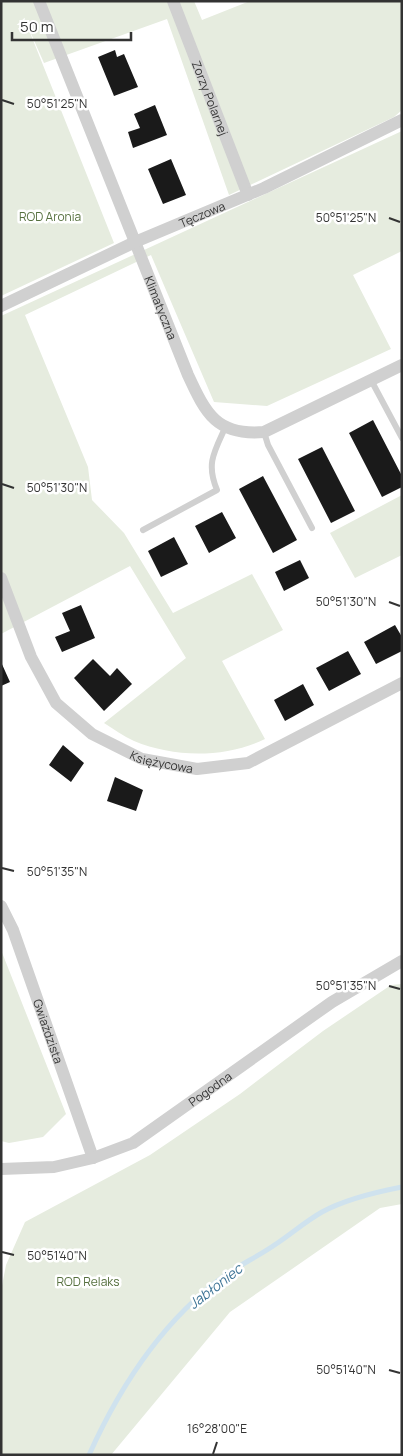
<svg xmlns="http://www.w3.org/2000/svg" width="403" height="1456" font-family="Manrope,sans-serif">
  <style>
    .green { fill: #e6ecdf }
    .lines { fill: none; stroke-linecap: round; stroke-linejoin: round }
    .stream { stroke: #cfe2ee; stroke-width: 5 }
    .building { fill: #1a1a1a }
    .lane { stroke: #d0d0d0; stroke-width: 6 }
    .street { stroke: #d0d0d0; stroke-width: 12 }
    .ticks { fill: none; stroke: #333; stroke-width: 2 }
    .labels { text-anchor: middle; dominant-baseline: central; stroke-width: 5; stroke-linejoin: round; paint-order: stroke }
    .street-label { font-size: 12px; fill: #333; stroke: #fff }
    .park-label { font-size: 12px; fill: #56703f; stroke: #fff }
    .water-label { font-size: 14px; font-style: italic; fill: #3f7597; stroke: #fff }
    .ticks-label { font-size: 12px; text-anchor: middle; fill: #333; stroke: #fff; stroke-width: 5; stroke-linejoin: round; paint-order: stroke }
  </style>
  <rect width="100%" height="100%" fill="#fff"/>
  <path class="green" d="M1,1H194L202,20L250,1H402V110L394,117L229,195L167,19L44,63L25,20L114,243L1,296Z
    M402,131V251L353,275L391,349L267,406L214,402L151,255L25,315L88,467L92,500L124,533L173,613L252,574L283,630L222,661L265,739C225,758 175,758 134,741C123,736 114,729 104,723L186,658L130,566L1,634V316Z
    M402,495V555L355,578L330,533Z
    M1,950L66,1114L43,1137L9,1143L1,1141Z
    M402,984V1204L380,1208L230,1312L111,1455H1V1291L6,1265L25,1222L150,1155L240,1094L323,1031L391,985Z"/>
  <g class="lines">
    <path class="stream" d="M89,1455C120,1386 162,1321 224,1276C241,1264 259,1256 276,1244C291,1234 306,1221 322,1212C346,1199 376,1192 402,1187"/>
  </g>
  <path class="building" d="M115,50L117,57L124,54L138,87L114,96L98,57Z
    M155,105L167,135L133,148L128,132L140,128L134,114Z
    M171,159L186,195L163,204L148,169Z
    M373,420L402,476V487L382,497L349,433Z
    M322,447L355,511L331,523L298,459Z
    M263,476L297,540L273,553L239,489Z
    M222,512L236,538L209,553L195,526Z
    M174,537L188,564L161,577L148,551Z
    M300,560L309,578L284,591L275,572Z
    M81,605L95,638L62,652L55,637L70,631L62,613Z
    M395,625L402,637V651L376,664L364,642Z
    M348,651L361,674L329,691L316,668Z
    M93,659L110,676L117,668L132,684L104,711L74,678Z
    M1,662L10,682L1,686Z
    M303,684L314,705L285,721L274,700Z
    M63,745L84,763L71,782L49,765Z
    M115,777L143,790L136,811L107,801Z"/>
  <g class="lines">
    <path class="lane" d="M371,380L402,438
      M264,432L268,445L312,528
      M143,530L217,490C206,464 214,452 225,428"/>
    <g class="street">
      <path id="s1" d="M39,1L188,375C206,414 217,436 264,432L402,365"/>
      <path id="s2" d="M173,1L248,195"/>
      <path id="s3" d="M1,306L135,242L264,188L402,120"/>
      <path id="s4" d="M1,578L31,657L56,703L92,734L142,759L197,769L248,763L402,683"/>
      <path id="s5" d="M1,906L13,930L93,1158"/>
      <path id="s6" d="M1,1169L54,1167L93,1158L133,1143L332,1002L402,961"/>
    </g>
  </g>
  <path class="ticks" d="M2,100L14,104M389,218L400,222M2,484L14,488M389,602L400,606M2,868L14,871M389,986L400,989M2,1252L14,1255M389,1370L400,1373M213,1454L217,1442"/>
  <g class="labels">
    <g class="street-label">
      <text stroke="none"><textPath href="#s2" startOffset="104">Zorzy Polarnej</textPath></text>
      <text stroke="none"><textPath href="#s3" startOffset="221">Tęczowa</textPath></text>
      <text stroke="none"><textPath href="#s1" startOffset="330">Klimatyczna</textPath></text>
      <text stroke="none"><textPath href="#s4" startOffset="260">Księżycowa</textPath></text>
      <text stroke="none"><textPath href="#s5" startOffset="134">Gwiaździsta</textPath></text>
      <text stroke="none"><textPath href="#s6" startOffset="230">Pogodna</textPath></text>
    </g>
    <g class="park-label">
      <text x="50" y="216">ROD Aronia</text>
      <text x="88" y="1281">ROD Relaks</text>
    </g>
    <g class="water-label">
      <text transform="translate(215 1286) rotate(-38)">Jabłoniec</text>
    </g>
  </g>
  <g class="ticks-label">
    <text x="57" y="108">50°51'25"N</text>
    <text x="346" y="222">50°51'25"N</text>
    <text x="57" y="492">50°51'30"N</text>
    <text x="346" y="606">50°51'30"N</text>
    <text x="57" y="876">50°51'35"N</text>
    <text x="346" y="990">50°51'35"N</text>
    <text x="57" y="1260">50°51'40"N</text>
    <text x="346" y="1374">50°51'40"N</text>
    <text x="217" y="1433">16°28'00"E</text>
  </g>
  <rect width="403" height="1456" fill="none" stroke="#333333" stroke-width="5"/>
  <path d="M12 32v8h119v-8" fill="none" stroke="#333333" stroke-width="2.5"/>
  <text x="20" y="32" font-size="15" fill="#333333" stroke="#ffffff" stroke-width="4" paint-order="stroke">50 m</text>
</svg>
